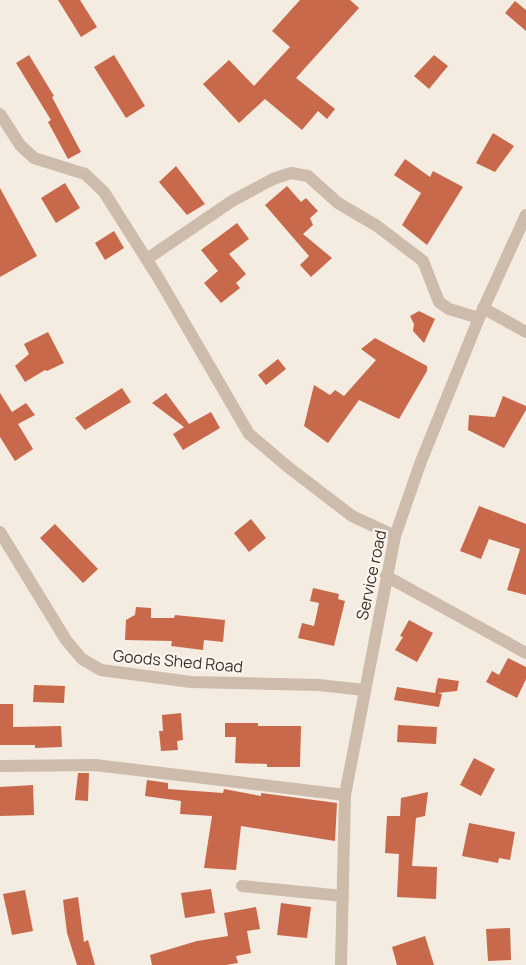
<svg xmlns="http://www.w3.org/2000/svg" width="526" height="965" font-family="Manrope,sans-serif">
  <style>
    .building { fill: #c8694b }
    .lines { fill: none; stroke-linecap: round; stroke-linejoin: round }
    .minor { stroke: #cdbbac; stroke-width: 12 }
    .labels { text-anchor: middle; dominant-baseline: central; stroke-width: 4.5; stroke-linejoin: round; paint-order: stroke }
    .street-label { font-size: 16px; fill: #3b302b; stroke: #fbf5ee }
  </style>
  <rect width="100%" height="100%" fill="#f4ebe1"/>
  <path class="building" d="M58,0H80L97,27L81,37Z
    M300,0H350L359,8L296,78L335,109L327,119L318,111L302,130L265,99L239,123L203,84L229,60L254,86L290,47L272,31Z
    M515,1L526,10V31L505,13Z
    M29,55L54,96L52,97L81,152L68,159L48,122L51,120L16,63Z
    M114,55L145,106L126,118L94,67Z
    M434,55L448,66L429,89L414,76Z
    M493,133L514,146L495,172L476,163Z
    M405,159L430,177L433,171L463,187L427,245L402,225L421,193L394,175Z
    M176,166L205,204L187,215L159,182Z
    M65,183L80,208L56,223L41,198Z
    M287,186L301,202L306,198L318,211L310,218L313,225L303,234L332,258L311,277L300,265L309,256L265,205Z
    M0,188L37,256L0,277Z
    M237,223L249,239L229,254L246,274L236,283L240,288L221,303L204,283L218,271L201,250Z
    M114,231L124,248L105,260L95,243Z
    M419,311L435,319L424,343L413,331L414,324L410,316Z
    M48,332L64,363L47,371L45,370L25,382L15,366L29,354L24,344Z
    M375,338L427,366V371L399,419L359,400L328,443L304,426L314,385L330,395L335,390L344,396L376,360L361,349Z
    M278,359L286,369L266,385L258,375Z
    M122,388L131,402L85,430L75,418Z
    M0,393L12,412L26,403L35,415L18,424L33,449L15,461L0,437Z
    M166,393L189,424L211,412L220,428L183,450L173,434L184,427L152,403Z
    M503,396L526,406V410L504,448L468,430L469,415L495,417Z
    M479,506L526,524V595L507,590L520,549L489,539L481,559L460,551Z
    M251,519L266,538L249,552L234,533Z
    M55,524L98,569L83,583L40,538Z
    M313,588L339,594L338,599L345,601L334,646L298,638L302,623L314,626L319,603L310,601Z
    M136,607L151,608V618H174L175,615L225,620L223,642L204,640L203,650L171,646L172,641L125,640L126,620L135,615Z
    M409,620L433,633L417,662L395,650L403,637L400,636Z
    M508,658L526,667V679L517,698L486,682L492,671L499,675Z
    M438,678L459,681L457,691L438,693L442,694L439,707L394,700L397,687L435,693Z
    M34,685L65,686L64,703L33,702Z
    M0,704H13V727L61,726L62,747L35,748V745H0Z
    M181,713L183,740L177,741L178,750L161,751L159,731H163L162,715Z
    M225,723H258V726H301L300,767H267V764L235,763L236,737H225Z
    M398,725L437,727L436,744L397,742Z
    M474,758L495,769L481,796L460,785Z
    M78,773H89L88,801L75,800Z
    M147,780L168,783V789L223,793L224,789L261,796V793L337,803L335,841L241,826L236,870L204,868L212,816L180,814L181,801L145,796Z
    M33,785L34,815L0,816V787Z
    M428,792L425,816L416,818L412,866L437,867L436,899L397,897L399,854L385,853L387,816H400L401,798Z
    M469,823L515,832L510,860L499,858L498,863L462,856Z
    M211,889L215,913L185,918L181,893Z
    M25,890L33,931L12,935L3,894Z
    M78,897L84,942L88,940L95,965H77L67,933L63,900Z
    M281,903L311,907L307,938L277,935Z
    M256,907L260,929L247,931L251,953L236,956L238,963L226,965H152L150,955L197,941L228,936L224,913Z
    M510,928L511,960L488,961L486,929Z
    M425,936L434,965H397L392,947Z"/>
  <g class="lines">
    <path class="minor" d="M0,114L20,145L34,158L85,174L104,192L159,279L249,434L288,467L352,516L395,536
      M147,259L232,201L273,179L291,173L308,176L338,203L377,226L423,261L439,302L449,309L479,318
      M483,308L526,332
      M0,532L66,640L82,659L101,670L191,682L319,685L364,690
      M386,576L526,653
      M0,766L95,765L345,795
      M242,886L343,896
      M341,965L345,795L395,536L420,464L479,318L526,215"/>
  </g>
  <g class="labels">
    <g class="street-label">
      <text transform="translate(371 575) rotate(-78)">Service road</text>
      <text transform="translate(178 661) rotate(5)">Goods Shed Road</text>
    </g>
  </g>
</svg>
